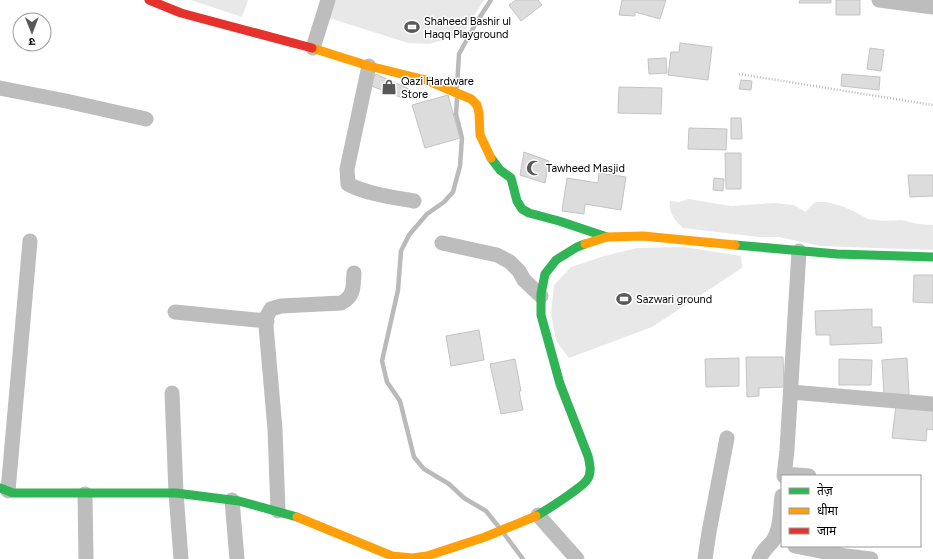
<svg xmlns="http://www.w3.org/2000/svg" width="933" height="559" font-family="Figtree,'Noto Sans Devanagari',sans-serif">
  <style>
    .green { fill: #e8e8e8 }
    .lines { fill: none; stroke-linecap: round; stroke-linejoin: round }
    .stream { stroke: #bababa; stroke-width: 4.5 }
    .building { fill: #dcdcdc; stroke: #c4c4c4 }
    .path { stroke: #b8b8b8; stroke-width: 2.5; stroke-dasharray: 1 2; stroke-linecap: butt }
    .street { stroke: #bdbdbd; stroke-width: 15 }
    .fast { stroke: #30b455; stroke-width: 9 }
    .slow { stroke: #ff9f0a; stroke-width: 9 }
    .jam { stroke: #e5322d; stroke-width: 9 }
    .labels { text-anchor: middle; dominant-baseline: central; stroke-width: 3; stroke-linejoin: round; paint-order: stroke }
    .poi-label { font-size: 11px; fill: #000; stroke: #fff; text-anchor: start }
  </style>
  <rect width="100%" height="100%" fill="#fff"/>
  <path class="green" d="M191,0H248L242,17Z
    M334,0H484L462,35L429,44L408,43L329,18Z
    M688,199L731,206L774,203L794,205L805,212L815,202H826L842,206L855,212L868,219L884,221L902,220L918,224L933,225V250L820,246L779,237H759L683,228C675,221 668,212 670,201L679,202Z
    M684,247L741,256L742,268L652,327L569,358L556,341L551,313L554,285L571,267L604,256L637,248Z"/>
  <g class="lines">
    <path class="stream" d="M457,87L459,54L476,23L491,0
      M457,99L456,114L462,138L460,166L453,192L444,202L427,214L409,235L401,251L398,290L382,361L387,382L400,401L414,457L424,469L449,484L464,498L486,511L498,526
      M505,535L523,559"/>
  </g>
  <path class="building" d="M516,0H538L542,5L521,21L509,5Z
    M622,0H666L660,19L635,12V16L619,15Z
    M800,0H831V3H799Z
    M836,0H860V15H836Z
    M680,43L712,47L708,80L668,75L671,52H679Z
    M870,48L884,50L881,71L867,69Z
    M666,58L667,73L649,74L648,59Z
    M376,74L409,89L405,99L369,85Z
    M842,74L880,77L879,90L841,86Z
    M741,80L752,81L751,90L739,89Z
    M619,87L662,88L661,114L618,113Z
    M448,95L460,138L425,148L412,105Z
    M731,118H741L742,139H731Z
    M689,128L727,129L726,150L688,149Z
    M524,152L549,161L545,183L520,175Z
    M725,153H741V189H726Z
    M599,173L626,177L621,210L585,204L584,214L562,211L567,178L598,183Z
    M908,175H933V196L910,197Z
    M714,178L724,179L723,191L713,190Z
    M914,275H933V303L913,302Z
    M872,309V327H881L882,343L830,345V335H816L815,311Z
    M479,330L484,360L451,366L446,336Z
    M746,357H783L784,387L759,388V396L747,397Z
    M739,358V386L706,387L705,359Z
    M907,358L909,395L884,396L882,360Z
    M515,359L521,391H519L523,410L501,414L490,364Z
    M839,359L872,360L871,385H839Z
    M896,405L933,409V430L927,429L926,441L892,438Z"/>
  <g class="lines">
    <path class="path" d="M739,74L933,105"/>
    <path class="street" d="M879,0L933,7
      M313,48L328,0
      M369,66L347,169L348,184C367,194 392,197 414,201
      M0,88L66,101L146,119
      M442,243L497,255L510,262L519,271L524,280L541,296
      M175,312L267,321
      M791,392L932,404
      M172,393L176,493L181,559
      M785,474L809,476
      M784,476L787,450L799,251
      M8,491L30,241
      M85,494L86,559
      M232,500L237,559
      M278,511L275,429L266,326L267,316L271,309L281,306L341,303C355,296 353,286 354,273
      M538,515L577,559
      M795,546L846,556L871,559
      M705,559L709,532L727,438
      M759,559C763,551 766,548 772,542C781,530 780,511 782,496"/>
    <path class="fast" d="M491,158L500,170L511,178L517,201L522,209L529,213L559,221L607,237
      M735,245L837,254L933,257
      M0,488L13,493H176L239,501L297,517
      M536,516C547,510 581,488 587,480C592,473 590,464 588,456L560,384L541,315V294L545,274L556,260L577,247L585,244"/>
    <path class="slow" d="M312,48L369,66L426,80L471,99L477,105L479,113L480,135L491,158
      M585,244L607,237L643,236L735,245
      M297,517L392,556L412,558L427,556L485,537L536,516"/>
    <path class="jam" d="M149,0L181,13L312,48"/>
  </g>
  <defs>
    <g id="stadium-bare" transform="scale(1.2)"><path d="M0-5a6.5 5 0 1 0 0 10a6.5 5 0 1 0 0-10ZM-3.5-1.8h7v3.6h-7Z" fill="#595959" stroke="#fff" stroke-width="2.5" paint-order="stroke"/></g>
    <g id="shop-bare" transform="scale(1.2)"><path d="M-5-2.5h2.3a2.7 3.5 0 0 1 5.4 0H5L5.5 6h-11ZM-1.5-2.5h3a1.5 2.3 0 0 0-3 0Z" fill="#595959" stroke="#fff" stroke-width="2.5" paint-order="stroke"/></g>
    <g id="mosque-bare" transform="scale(1.2)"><path d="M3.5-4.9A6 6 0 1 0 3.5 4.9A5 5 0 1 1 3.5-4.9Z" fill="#595959" stroke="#fff" stroke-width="2.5" paint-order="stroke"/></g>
  </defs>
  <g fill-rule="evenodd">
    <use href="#stadium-bare" x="412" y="27"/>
    <use href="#shop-bare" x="389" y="87"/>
    <use href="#mosque-bare" x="534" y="168"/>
    <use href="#stadium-bare" x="624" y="299"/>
  </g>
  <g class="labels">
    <g class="poi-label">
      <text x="424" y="21">Shaheed Bashir ul<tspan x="424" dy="13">Haqq Playground</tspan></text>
      <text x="401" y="81">Qazi Hardware<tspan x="401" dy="13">Store</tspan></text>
      <text x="546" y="168">Tawheed Masjid</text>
      <text x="636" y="299">Sazwari ground</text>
    </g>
  </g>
  <rect x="781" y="475" width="140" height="72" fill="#ffffff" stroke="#999999"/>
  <rect x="789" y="488" width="20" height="6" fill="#30b455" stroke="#999999"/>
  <text x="817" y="495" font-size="12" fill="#000000">तेज़</text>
  <rect x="789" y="508" width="20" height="6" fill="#ff9f0a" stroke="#999999"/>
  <text x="817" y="515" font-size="12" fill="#000000">धीमा</text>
  <rect x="789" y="528" width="20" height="6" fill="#e5322d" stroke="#999999"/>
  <text x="817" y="535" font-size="12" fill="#000000">जाम</text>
  <g transform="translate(32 32) rotate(179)"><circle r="19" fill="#ffffff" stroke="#999999"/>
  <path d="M0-3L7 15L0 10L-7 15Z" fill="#595959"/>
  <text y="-6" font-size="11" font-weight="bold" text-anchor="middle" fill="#000000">उ</text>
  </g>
</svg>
